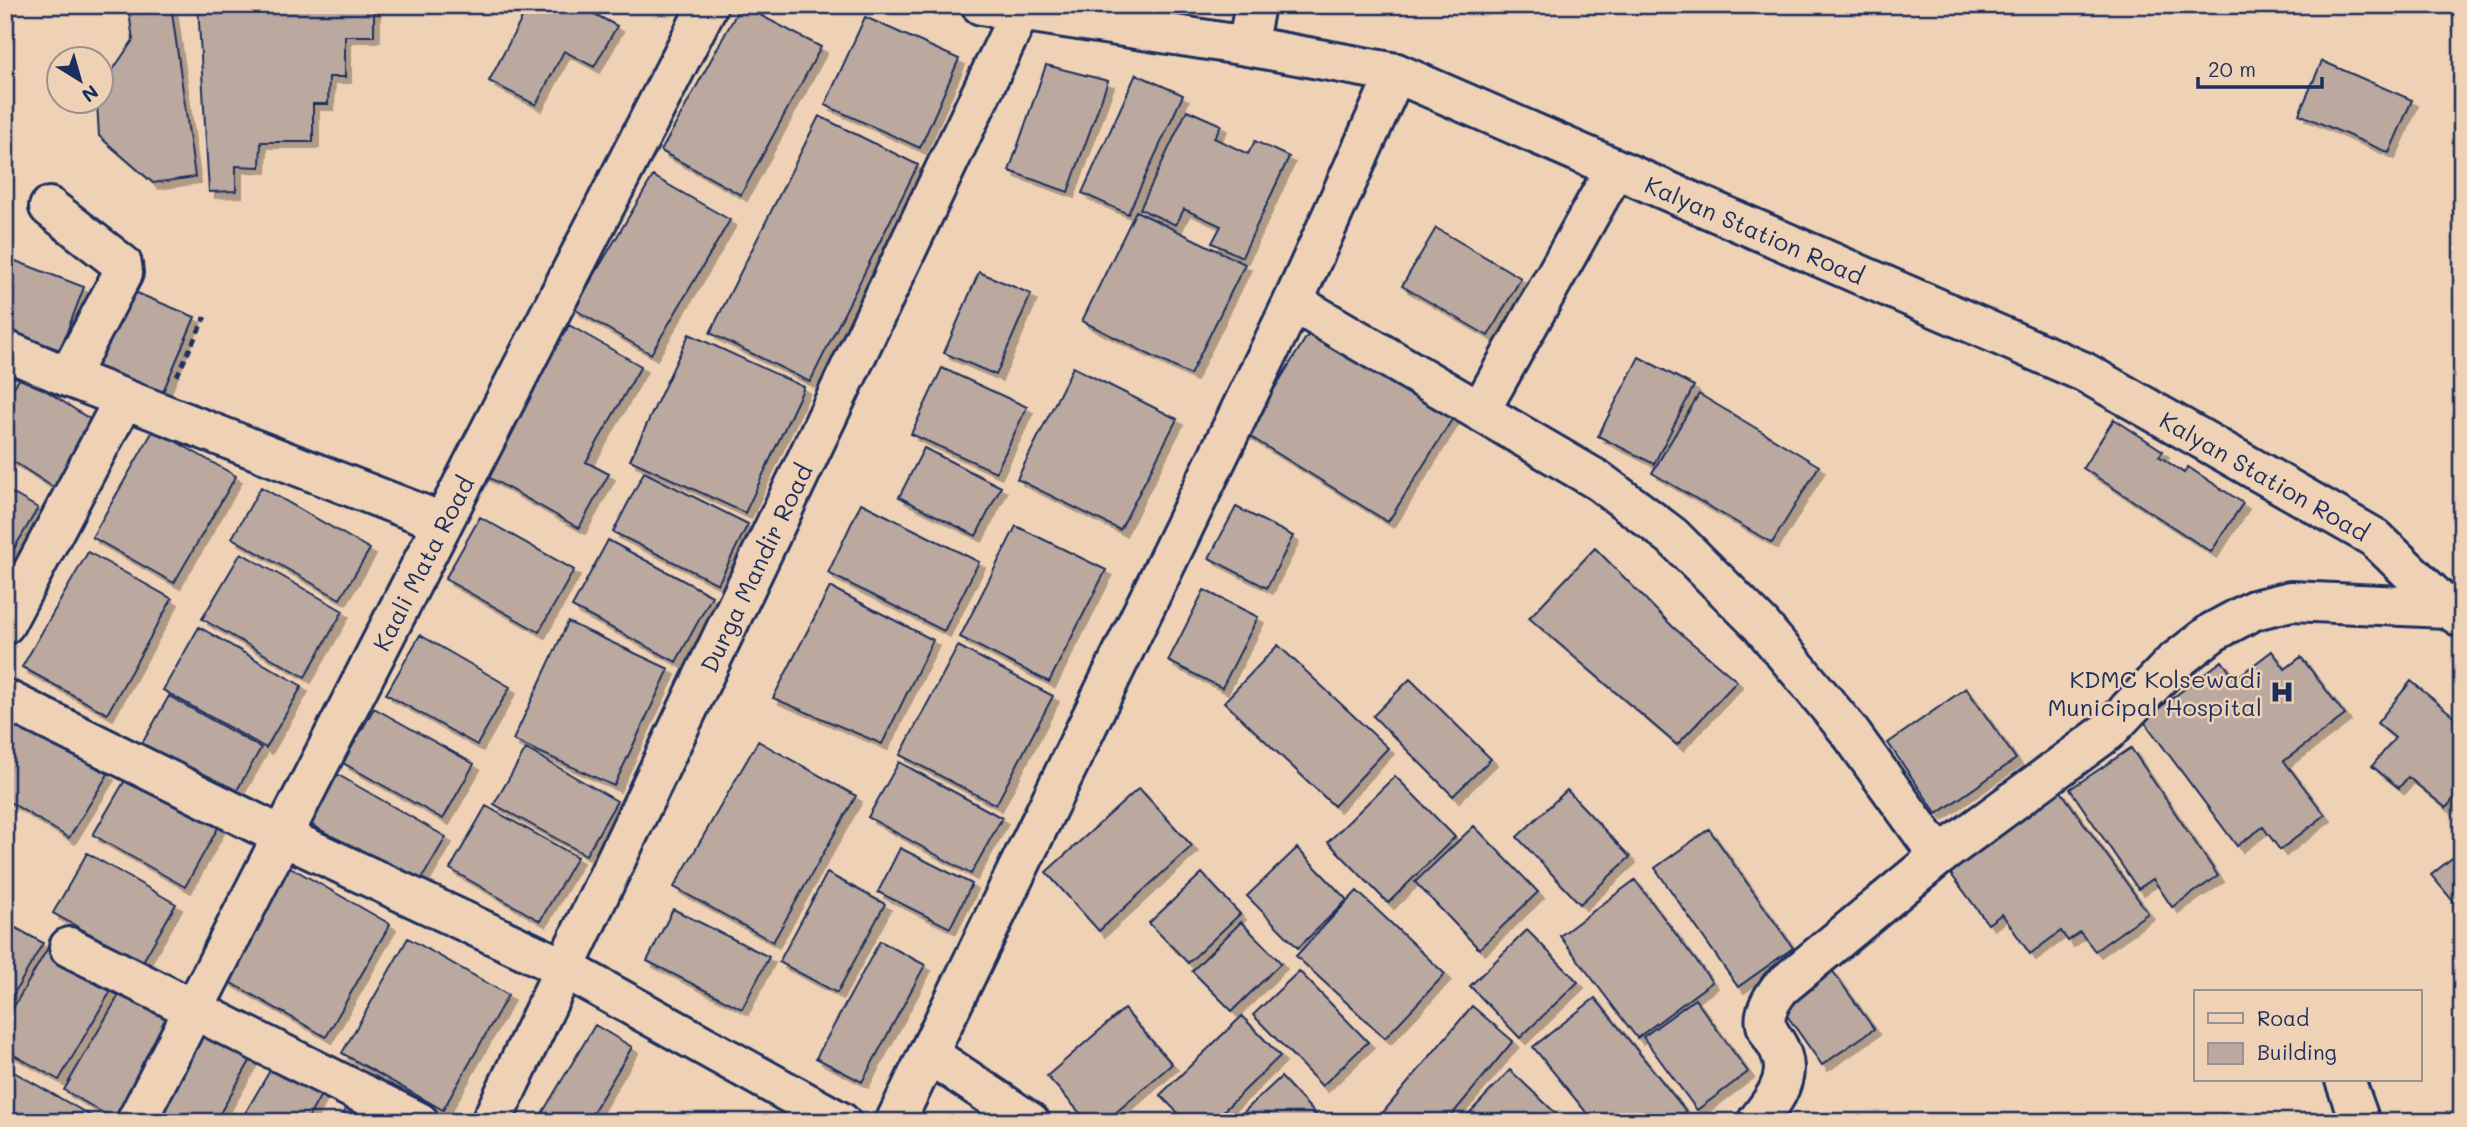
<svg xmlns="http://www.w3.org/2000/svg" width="2467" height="1127" font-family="Mali,sans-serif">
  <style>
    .building { fill: #bba9a0; stroke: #1b2f5e; stroke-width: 2; filter: url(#shadow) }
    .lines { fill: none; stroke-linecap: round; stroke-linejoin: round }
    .minor-casing { stroke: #1b2f5e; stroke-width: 44 }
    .tertiary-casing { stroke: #1b2f5e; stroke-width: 44 }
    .path { stroke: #1b2f5e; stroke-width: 4.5; stroke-dasharray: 7 5; stroke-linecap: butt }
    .minor { stroke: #efd2b6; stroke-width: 38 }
    .tertiary { stroke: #efd2b6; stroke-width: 38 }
    .labels { text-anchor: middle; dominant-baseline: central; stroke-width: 5; stroke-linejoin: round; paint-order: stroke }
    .street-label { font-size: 24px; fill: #1b2f5e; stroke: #efd2b6 }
    .poi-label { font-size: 24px; fill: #1b2f5e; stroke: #efd2b6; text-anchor: end }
  </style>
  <defs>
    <filter id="shadow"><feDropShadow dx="6" dy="6" stdDeviation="0" flood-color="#0004"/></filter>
  </defs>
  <rect width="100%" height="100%" fill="#efd2b6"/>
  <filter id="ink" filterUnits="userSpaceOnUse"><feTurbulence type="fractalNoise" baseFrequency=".0143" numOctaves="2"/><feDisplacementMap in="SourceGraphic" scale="14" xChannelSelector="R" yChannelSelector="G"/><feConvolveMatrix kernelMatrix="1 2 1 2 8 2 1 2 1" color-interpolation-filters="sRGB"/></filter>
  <g filter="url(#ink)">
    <path class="building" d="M128,5H171L195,177L153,183L99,136L97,102H102V86L133,40Z
      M198,5H374V36H345V77H329L328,104H313V142H261L260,167L236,166V191L209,192Z
      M529,5H578L617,26L594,67L564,51L536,105L489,81Z
      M741,5L821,47L741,195L661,151Z
      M865,17L959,59L920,148L825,105Z
      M2322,61L2412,100L2389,153L2299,114Z
      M1046,65L1108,81L1068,192L1009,171Z
      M1136,74L1183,95L1128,214L1082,193Z
      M1187,110L1221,125L1214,138L1248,154L1255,141L1289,157L1242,257L1212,243L1221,226L1184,209L1176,225L1140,209Z
      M819,116L918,165L810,382L710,333Z
      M653,176L730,220L651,354L574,309Z
      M1136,211L1245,264L1190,375L1082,321Z
      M1436,228L1521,278L1488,336L1402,286Z
      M5,257L84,287L60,350L5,330Z
      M979,272L1031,294L996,375L944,353Z
      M125,288L195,317L159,401L89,372Z
      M569,325L641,366L586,462L609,474L579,528L483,474Z
      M1314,325L1456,413L1388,522L1246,434Z
      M689,334L804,387L745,513L630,460Z
      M1639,357L1694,386L1654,464L1598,436Z
      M1073,367L1177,419L1120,530L1017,479Z
      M942,368L1027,407L996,472L911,434Z
      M22,375L102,427L59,491L5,456V400Z
      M1699,394L1819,466L1772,543L1652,473Z
      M2114,419L2163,451L2159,456L2184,473L2188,467L2243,503L2211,552L2083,468Z
      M154,429L236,476L174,583L92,537Z
      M924,448L1001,487L976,536L899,497Z
      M644,472L748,524L718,584L613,532Z
      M261,487L370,549L340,599L232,538Z
      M5,489L38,508L5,564Z
      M861,503L979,562L944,631L828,573Z
      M1236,507L1293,536L1267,588L1209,558Z
      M480,517L574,570L539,632L445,579Z
      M1016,526L1106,570L1049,682L960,637Z
      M608,540L712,596L676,662L572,607Z
      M1595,548L1673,627L1737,681L1677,745L1529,618Z
      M88,552L172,599L107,714L22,667Z
      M241,553L343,611L305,677L202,619Z
      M830,587L933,640L882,744L773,698Z
      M1204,590L1258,617L1222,688L1168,661Z
      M568,622L669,669L614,786L513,740Z
      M199,627L302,686L266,748L163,690Z
      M420,635L510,687L477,745L386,694Z
      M1278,645L1388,748L1334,806L1224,702Z
      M958,646L1053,696L996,805L900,755Z
      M2272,651L2285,669L2301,657L2345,715L2284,761L2325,815L2280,850L2263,827L2237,846L2143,720L2222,661L2235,679Z
      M1410,679L1491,759L1453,796L1373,716Z
      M2411,681L2462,723V789L2446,808L2408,777L2399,788L2372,766L2395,738L2377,723Z
      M1966,688L2016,759L1937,814L1888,743Z
      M169,696L261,748L228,806L136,754Z
      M374,708L474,764L443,819L343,763Z
      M5,712L108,774L69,838L5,799Z
      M758,741L856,796L773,942L674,887Z
      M2131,748L2218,876L2172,907L2153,879L2138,889L2070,789Z
      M526,749L617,801L586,855L494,804Z
      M899,762L1002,818L971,874L868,817Z
      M335,773L446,837L418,885L307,822Z
      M128,775L219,826L185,887L93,835Z
      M1395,776L1455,837L1388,903L1328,842Z
      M1139,788L1192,846L1099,931L1046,872Z
      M1567,790L1630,857L1580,904L1517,837Z
      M2060,790L2148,913L2095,951L2080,932L2068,941L2061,931L2030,954L2002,914L1988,924L1948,870Z
      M486,806L577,857L540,921L450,869Z
      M1474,826L1538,892L1479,949L1415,882Z
      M1709,829L1793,948L1738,987L1655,868Z
      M900,848L972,884L950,928L878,892Z
      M1297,848L1347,900L1298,948L1247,896Z
      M2462,850V912L2431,875Z
      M87,853L176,904L142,963L53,913Z
      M283,863L390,924L326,1037L219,976Z
      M827,873L885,904L837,993L779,962Z
      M1202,873L1240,914L1188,963L1149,923Z
      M1635,880L1712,982L1637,1038L1560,936Z
      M1357,891L1445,974L1385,1038L1296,956Z
      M673,909L769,957L742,1009L647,961Z
      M5,922L43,943L5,1009Z
      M1241,922L1281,963L1232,1011L1192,971Z
      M1527,930L1578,982L1520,1038L1470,986Z
      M408,938L508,995L443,1110L342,1053Z
      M880,941L925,965L862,1082L816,1058Z
      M50,944L116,982L59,1080L5,1050V1022Z
      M1832,970L1874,1029L1822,1065L1781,1007Z
      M1299,971L1368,1042L1322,1086L1253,1015Z
      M126,983L187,1020L119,1122L64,1090Z
      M1595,998L1686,1111L1672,1122H1594L1533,1047Z
      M1695,999L1748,1072L1697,1110L1643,1037Z
      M1472,1006L1513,1041L1446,1122H1375Z
      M1124,1009L1172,1064L1105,1122H1088L1047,1076Z
      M1242,1016L1280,1056L1212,1122H1187L1160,1095Z
      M206,1020L257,1049L215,1122H147Z
      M595,1025L632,1047L587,1122H542L538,1120Z
      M279,1055L328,1082L306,1122H240Z
      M5,1067L102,1122H5Z
      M1510,1070L1565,1122H1461Z
      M1281,1077L1323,1122H1233Z
      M354,1094L402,1122H338Z
      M988,1102L1019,1122H975Z"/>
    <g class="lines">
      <g class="minor-casing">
        <g id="minor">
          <path d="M1247,46L1255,5"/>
          <path d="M49,207L122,264L123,273L68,377"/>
          <path d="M1293,302L1599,481L1672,536L1761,625L1849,731L1939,856"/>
          <path d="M5,350L68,377L442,522"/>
          <path d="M1481,409L1615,169"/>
          <path d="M5,624L124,399"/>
          <path d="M5,699L284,837L566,969L841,1122"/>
          <path d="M69,947L419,1122"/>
          <path d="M929,1054L1030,1122"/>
          <path d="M2345,1080L2360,1122"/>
          <path id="s1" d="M136,1122L708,5"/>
          <path id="s2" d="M491,1122L1020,12"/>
          <path d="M895,1122L1293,302L1396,73"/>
          <path d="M1757,1122C1768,1107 1784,1089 1784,1068C1782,1031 1746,1033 1780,988L1939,856L2107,732L2173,663L2213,632L2254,610L2291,601L2447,608"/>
        </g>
      </g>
      <g class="tertiary-casing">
        <g id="tertiary">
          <path id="s3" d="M981,5L1247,46L1396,73L2084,372L2375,538L2447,608L2462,618"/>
        </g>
      </g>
      <path class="path" d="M177,376L205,317"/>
      <use href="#minor" class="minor"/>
      <use href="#tertiary" class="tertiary"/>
    </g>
  </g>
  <defs>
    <g id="hospital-bare" transform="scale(1.89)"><path d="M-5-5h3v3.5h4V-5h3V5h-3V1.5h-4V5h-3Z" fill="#1b2f5e" stroke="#efd2b6" stroke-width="2.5" paint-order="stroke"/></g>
  </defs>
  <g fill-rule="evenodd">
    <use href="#hospital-bare" x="2282" y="692"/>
  </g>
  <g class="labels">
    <g class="street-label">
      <text stroke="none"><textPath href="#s3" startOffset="812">Kalyan Station Road</textPath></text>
      <text stroke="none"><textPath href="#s3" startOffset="1379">Kalyan Station Road</textPath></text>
      <text stroke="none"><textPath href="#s1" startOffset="628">Kaali Mata Road</textPath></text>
      <text stroke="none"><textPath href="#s2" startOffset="614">Durga Mandir Road</textPath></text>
    </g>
    <g class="poi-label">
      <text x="2262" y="678">KDMC Kolsewadi<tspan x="2262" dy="28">Municipal Hospital</tspan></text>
    </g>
  </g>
  <rect width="2467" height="1127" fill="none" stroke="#efd2b6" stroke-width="28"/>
  <rect x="14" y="14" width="2439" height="1099" fill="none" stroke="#1b2f5e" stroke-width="2.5" filter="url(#ink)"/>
  <rect x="2194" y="990" width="228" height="91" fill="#efd2b6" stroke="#9a9193" stroke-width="2"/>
  <rect x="2208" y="1013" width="35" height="10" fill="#efd2b6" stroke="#9a9193" stroke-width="2"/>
  <text x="2257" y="1026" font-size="21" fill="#1b2f5e">Road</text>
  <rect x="2208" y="1043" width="35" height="21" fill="#bba9a0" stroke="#9a9193" stroke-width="2"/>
  <text x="2257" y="1060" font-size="21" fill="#1b2f5e">Building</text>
  <g transform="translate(80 80) rotate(143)"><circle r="33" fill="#efd2b6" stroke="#9a9193" stroke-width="2"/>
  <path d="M0-5L12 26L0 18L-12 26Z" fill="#1b2f5e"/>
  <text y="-10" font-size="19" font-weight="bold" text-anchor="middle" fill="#1b2f5e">N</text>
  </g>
  <path d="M2198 77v10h124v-10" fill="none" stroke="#1b2f5e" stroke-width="3.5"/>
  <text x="2208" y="77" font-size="21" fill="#1b2f5e" stroke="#efd2b6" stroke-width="5" paint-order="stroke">20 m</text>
</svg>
